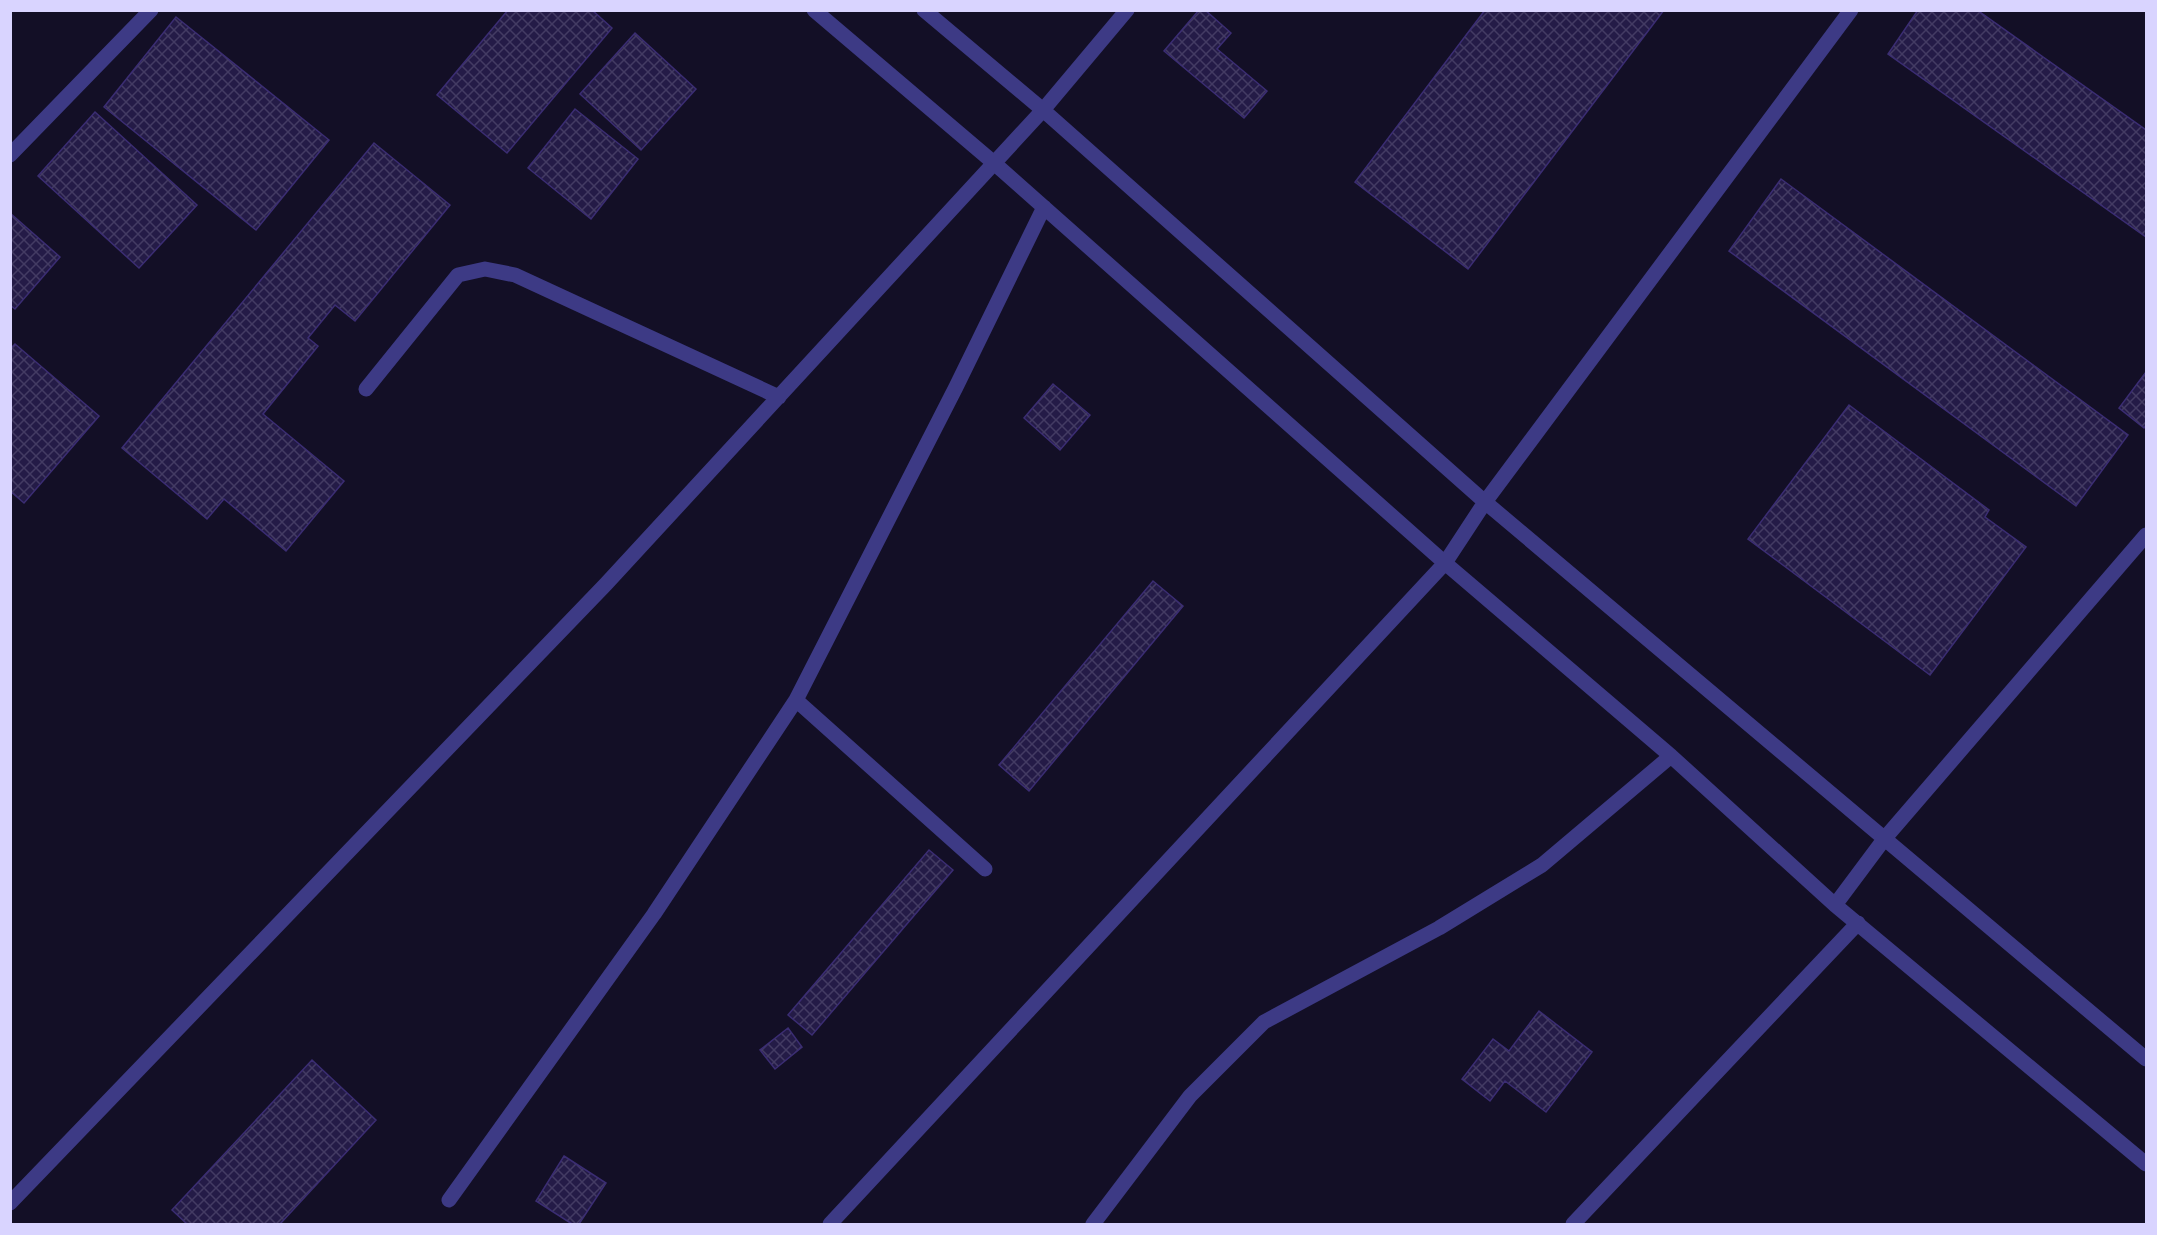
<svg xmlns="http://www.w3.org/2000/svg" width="2157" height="1235" font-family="'PT Sans Narrow',sans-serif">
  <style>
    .building { fill: url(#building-cross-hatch); stroke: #3b2d73; stroke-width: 1.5 }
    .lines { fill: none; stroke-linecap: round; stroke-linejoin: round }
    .minor { stroke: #3d3a85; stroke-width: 15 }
  </style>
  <defs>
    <pattern id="building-cross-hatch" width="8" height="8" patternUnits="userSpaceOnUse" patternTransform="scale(1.5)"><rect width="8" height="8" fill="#241b47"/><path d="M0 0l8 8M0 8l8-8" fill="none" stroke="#433b63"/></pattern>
  </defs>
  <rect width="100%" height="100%" fill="#130f26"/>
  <path class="building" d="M508,10H592L612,28L507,153L437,95Z
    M1199,10H1205L1231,33L1217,49L1267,91L1244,118L1164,51Z
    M1485,10H1664L1468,269L1355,182Z
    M1918,10H1977L2146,130V237L1888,54Z
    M176,17L329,140L256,230L104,107Z
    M635,33L696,89L641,150L580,94Z
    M575,109L638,159L591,219L528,168Z
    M95,112L197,205L139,268L38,176Z
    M374,143L450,205L355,321L335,305L308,338L318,346L263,414L344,481L286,551L224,499L207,519L122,448Z
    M1781,179L2128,435L2076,506L1729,251Z
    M10,213L60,257L15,309L10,305Z
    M15,344L99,416L24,503L10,491V349Z
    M2146,372V425L2144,428L2119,408Z
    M1053,384L1090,415L1060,450L1024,418Z
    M1849,405L1989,510L1985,517L2026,547L1930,675L1748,539Z
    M1153,581L1183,606L1029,791L999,765Z
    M929,850L953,870L812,1035L788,1015Z
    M1539,1011L1592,1052L1546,1112L1505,1081L1490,1101L1462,1079L1493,1039L1509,1051Z
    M788,1028L802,1047L775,1069L760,1050Z
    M312,1060L376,1120L280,1224H187L172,1210Z
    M564,1156L606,1183L579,1224H572L536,1201Z"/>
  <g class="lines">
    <path class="minor" d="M814,10L994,163L1445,563L1671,756L1835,905L2146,1164
      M924,10L1043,110L1485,502L2146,1059
      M10,155L151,10
      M366,389L458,275L485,269L515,275L779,397
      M796,700L985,869
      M1835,905L1885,838L2146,535
      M449,1200L654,914L796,700L956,387L1044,207
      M10,1203L606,584L1043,110L1127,10
      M830,1224L1445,563L1485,502L1851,10
      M1093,1224L1190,1096L1264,1022L1439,928L1542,865L1671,756
      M1573,1224L1858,923"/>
  </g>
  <rect width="2157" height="1235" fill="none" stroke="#d9d4ff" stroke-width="24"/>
</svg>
